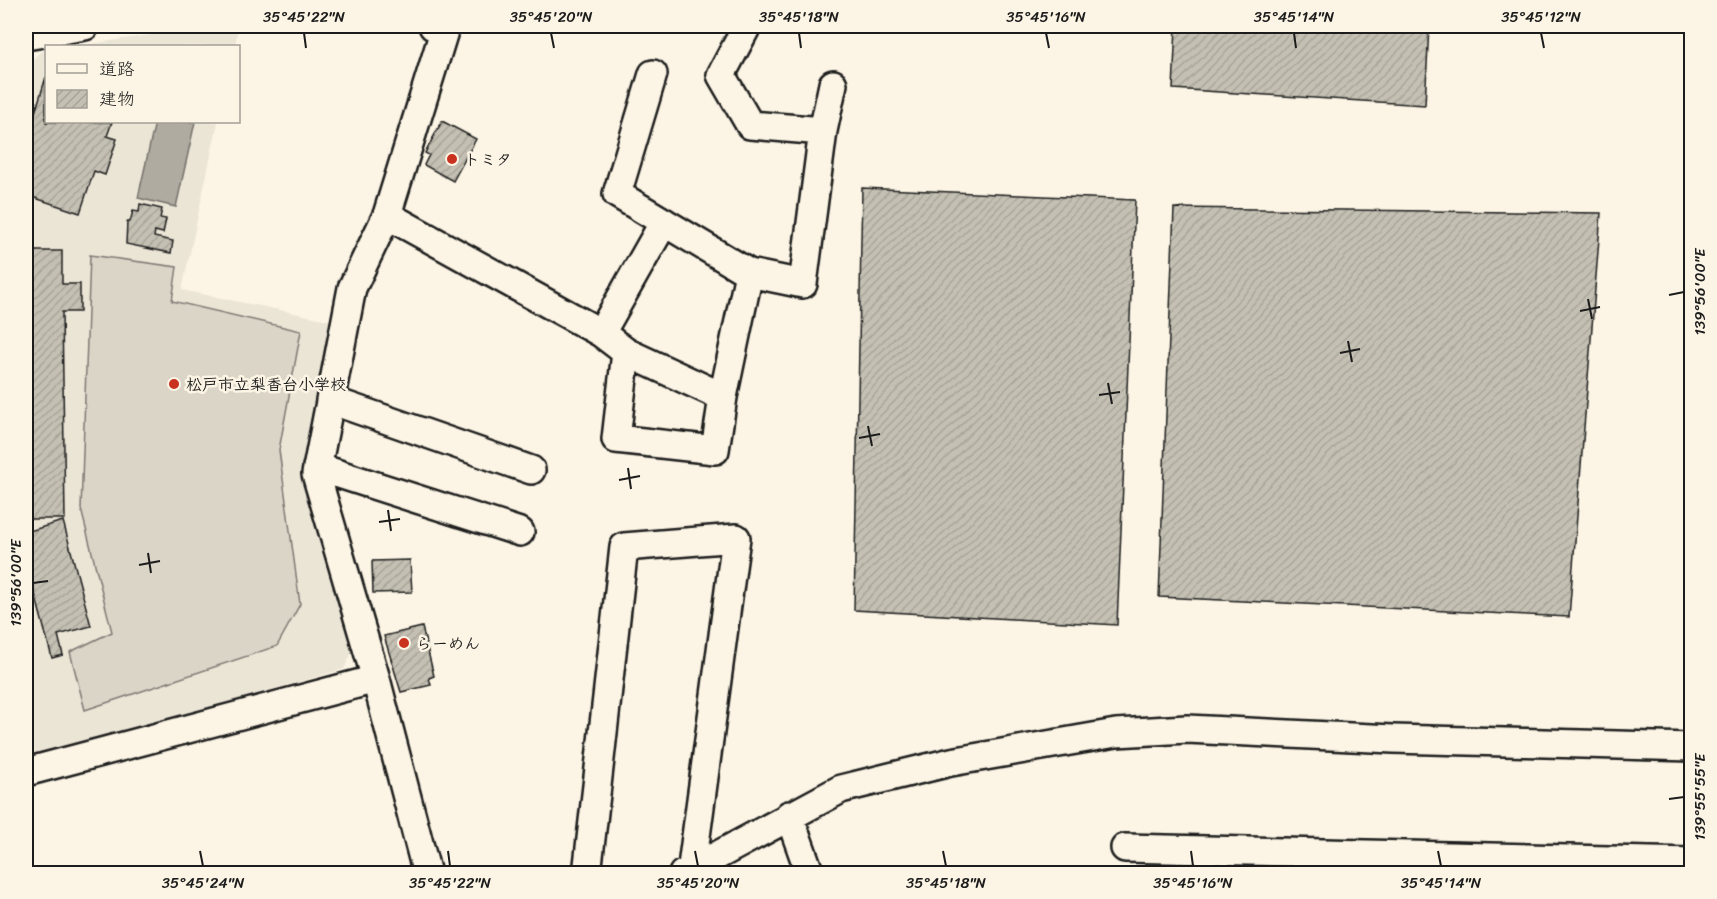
<svg xmlns="http://www.w3.org/2000/svg" width="1717" height="899" font-family="Sriracha,'Klee One',sans-serif">
  <style>
    .built { fill: #ebe5d6 }
    .pitch { fill: #dbd5c8; stroke: #7c7872; stroke-width: 1.5 }
    .water { fill: #b0aba1; stroke: #75726c; stroke-width: 1.5 }
    .building { fill: url(#building-hatch); stroke: #1c1c1c; stroke-width: 1.5 }
    .lines { fill: none; stroke-linecap: round; stroke-linejoin: round }
    .minor-casing { stroke: #1c1c1c; stroke-width: 32 }
    .minor { stroke: #fcf5e5; stroke-width: 27 }
    .ticks { fill: none; stroke: #1c1c1c; stroke-width: 2 }
    .poi-dot { fill: #c8321e; stroke: #fcf5e5; stroke-width: 2 }
    .labels { text-anchor: middle; dominant-baseline: central; stroke-width: 5; stroke-linejoin: round; paint-order: stroke }
    .poi-label { font-size: 16px; font-weight: bold; fill: #1c1c1c; stroke: #fcf5e5; text-anchor: start }
    .neatline { fill: none; stroke: #1c1c1c; stroke-width: 2 }
    .ticks-label { font-size: 15px; text-anchor: middle; fill: #1c1c1c }
  </style>
  <defs>
    <pattern id="building-hatch" width="6" height="6" patternUnits="userSpaceOnUse" patternTransform="scale(1.5)"><rect width="6" height="6" fill="#c4c0b3"/><path d="M-1 1l2-2M0 6l6-6M5 7l2-2" fill="none" stroke="#a8a499"/></pattern>
  </defs>
  <rect width="100%" height="100%" fill="#fcf5e5"/>
  <filter id="ink" filterUnits="userSpaceOnUse"><feTurbulence type="fractalNoise" baseFrequency=".0167" numOctaves="2"/><feDisplacementMap in="SourceGraphic" scale="12" xChannelSelector="R" yChannelSelector="G"/><feConvolveMatrix kernelMatrix="1 2 1 2 8 2 1 2 1" color-interpolation-filters="sRGB"/></filter>
  <g filter="url(#ink)">
    <path class="built" d="M209,26H234L238,29L235,46H77Z
      M46,51V122H218L182,290L333,321L311,494L353,650L344,669L36,757L26,751V77L31,61L40,52Z"/>
    <path class="pitch" d="M90,255L177,267L172,301L301,331L279,450L300,604L277,646L85,710L70,652L112,632L81,509Z"/>
    <path class="water" d="M155,122H195L176,207L138,198Z"/>
    <path class="building" d="M1176,26H1429L1425,105L1173,89Z
      M46,77V122H112L107,136L117,139L105,175L94,171L80,213L26,195V142Z
      M442,121L476,139L453,181L424,165L429,155L425,153Z
      M862,188L1135,200L1117,625L854,610Z
      M140,204L162,209L160,218L166,219L163,233L155,231L154,237L173,241L171,253L126,244L127,222H130L133,211L139,212Z
      M1174,208L1601,213L1569,617L1159,597Z
      M26,251H62V284H80V312H62L65,519H26Z
      M63,521L91,626L58,635L63,655L52,658L26,560V532Z
      M410,560L412,592L373,593L372,561Z
      M422,627L434,676L429,678L431,685L401,692L384,636Z"/>
    <g class="lines">
      <g class="minor-casing">
        <path id="minor" d="M747,26L721,75L750,125L823,131
          M26,36L85,26
          M653,74L617,194L749,273L803,284L823,131L833,84
          M387,215L601,333L626,352L723,397
          M601,333L664,222
          M626,352L616,439L715,450L723,397L749,273
          M330,400L531,470
          M317,467L520,532
          M26,772L376,679
          M789,815L810,874
          M1125,848L1692,862
          M427,874L376,679L316,474L352,288L387,215L445,28L433,26
          M587,874L624,547L736,538L691,874
          M683,874L841,789L951,762L1116,733L1187,729L1393,739L1692,747"/>
      </g>
      <use href="#minor" class="minor"/>
    </g>
  </g>
  <path class="ticks" d="M304,33L306,48M551,33L554,48M799,33L801,48M1046,33L1049,48M1294,33L1296,48M1541,33L1544,48M1669,295L1684,292M1588,299L1592,319M1580,311L1600,307M1348,341L1352,362M1340,353L1360,349M1108,383L1112,404M1099,395L1120,392M868,426L872,446M859,438L880,434M628,468L631,489M619,480L640,476M388,510L391,531M379,522L400,519M148,553L151,573M139,565L160,561M33,583L48,581M1669,799L1684,797M200,851L203,866M448,851L450,866M695,851L698,866M943,851L946,866M1191,851L1193,866M1438,851L1441,866"/>
  <g class="poi-dot">
    <circle cx="452" cy="159" r="6"/>
    <circle cx="174" cy="384" r="6"/>
    <circle cx="404" cy="643" r="6"/>
  </g>
  <g class="labels">
    <g class="poi-label">
      <text x="464" y="159">トミタ</text>
      <text x="186" y="384">松戸市立梨香台小学校</text>
      <text x="416" y="643">らーめん</text>
    </g>
  </g>
  <rect width="1717" height="899" fill="none" stroke="#fcf5e5" stroke-width="66"/>
  <rect x="45" y="45" width="195" height="78" fill="#fcf5e5" stroke="#a29e95" stroke-width="1.5"/>
  <rect x="57" y="64" width="30" height="9" fill="#fcf5e5" stroke="#a29e95" stroke-width="1.5"/>
  <text x="99" y="75" font-size="18" fill="#1c1c1c">道路</text>
  <rect x="57" y="90" width="30" height="18" fill="url(#building-hatch)" stroke="#a29e95" stroke-width="1.5"/>
  <text x="99" y="105" font-size="18" fill="#1c1c1c">建物</text>
  <rect x="33" y="33" width="1651" height="833" class="neatline"/>
  <g class="ticks-label">
    <text x="304" y="22">35°45'22"N</text>
    <text x="551" y="22">35°45'20"N</text>
    <text x="799" y="22">35°45'18"N</text>
    <text x="1046" y="22">35°45'16"N</text>
    <text x="1294" y="22">35°45'14"N</text>
    <text x="1541" y="22">35°45'12"N</text>
    <text transform="translate(1700 292) rotate(-90)" y="5">139°56'00"E</text>
    <text transform="translate(16 583) rotate(-90)" y="5">139°56'00"E</text>
    <text transform="translate(1700 797) rotate(-90)" y="5">139°55'55"E</text>
    <text x="203" y="888">35°45'24"N</text>
    <text x="450" y="888">35°45'22"N</text>
    <text x="698" y="888">35°45'20"N</text>
    <text x="946" y="888">35°45'18"N</text>
    <text x="1193" y="888">35°45'16"N</text>
    <text x="1441" y="888">35°45'14"N</text>
  </g>
</svg>
